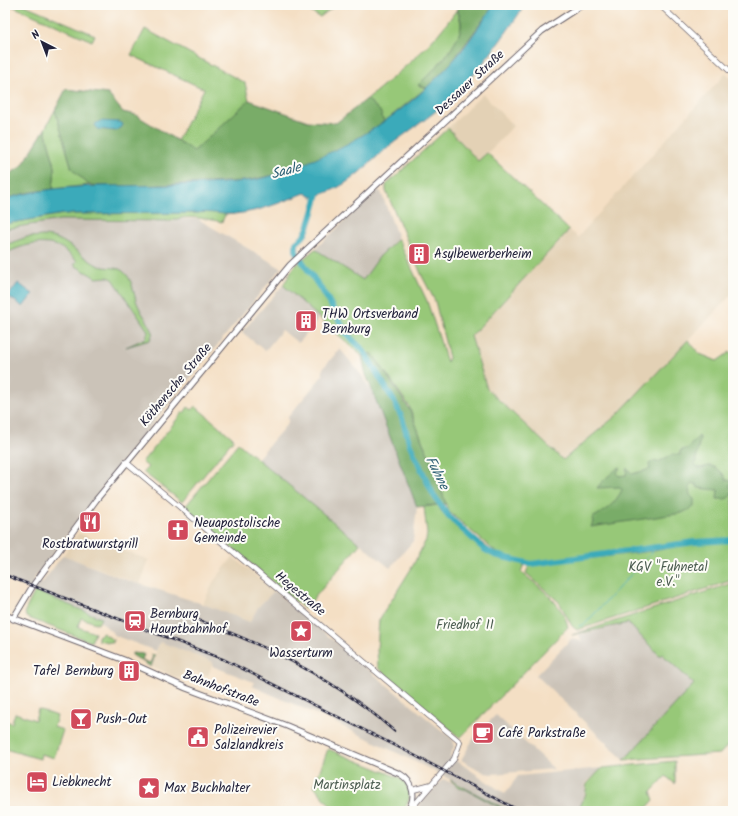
<svg xmlns="http://www.w3.org/2000/svg" width="738" height="816" font-family="Kalam,sans-serif">
  <style>
    .built { fill: #e3d1b5 }
    .industrial { fill: #cbc3b8 }
    .green { fill: #97c878; stroke: #5c755a; fill-rule: evenodd }
    .forest { fill: #79ac68; stroke: #4e6752 }
    .water { fill: #3baaba; stroke: #2e667a }
    .lines { fill: none; stroke-linecap: round; stroke-linejoin: round }
    .stream { stroke: #3baaba; stroke-width: 1 }
    .river { stroke: #3baaba; stroke-width: 6 }
    .tertiary-casing { stroke: #6c646b; stroke-width: 6 }
    .secondary-casing { stroke: #6c646b; stroke-width: 7 }
    .tertiary { stroke: #fff; stroke-width: 4.5 }
    .secondary { stroke: #fff; stroke-width: 5 }
    .rail-casing { stroke: #22223b; stroke-width: 2.5 }
    .rail { stroke: #fdfcf7; stroke-width: 1; stroke-dasharray: 3; stroke-linecap: butt }
    .labels { text-anchor: middle; dominant-baseline: central; stroke-width: 4; stroke-linejoin: round; paint-order: stroke }
    .street-label { font-size: 13px; fill: #22223b; stroke: #fdfcf7 }
    .poi-label { font-size: 13px; fill: #22223b; stroke: #fdfcf7; text-anchor: start }
    .park-label { font-size: 13px; fill: #4b5c50; stroke: #fdfcf7 }
    .water-label { font-size: 14px; font-style: italic; fill: #2d5f74; stroke: #fdfcf7 }
  </style>
  <rect width="100%" height="100%" fill="#fdfcf7"/>
  <filter id="ink" filterUnits="userSpaceOnUse"><feTurbulence type="fractalNoise" baseFrequency=".025" numOctaves="2"/><feDisplacementMap in="SourceGraphic" scale="8" xChannelSelector="R" yChannelSelector="G"/><feConvolveMatrix kernelMatrix="1 2 1 2 8 2 1 2 1" color-interpolation-filters="sRGB"/></filter>
  <filter id="wash" filterUnits="userSpaceOnUse"><feTurbulence type="fractalNoise" baseFrequency=".012" numOctaves="4" result="noise"/><feDisplacementMap in="SourceGraphic" scale="16" xChannelSelector="R" yChannelSelector="G"/><feGaussianBlur stdDeviation="0.9" result="paint"/><feColorMatrix in="noise" values="0 0 0 0 0 0 0 0 0 0 0 0 0 0 0 0 0 1.4 0 .05"/><feComposite in="paint" operator="in"/></filter>
  <g filter="url(#wash)">
    <rect width="100%" height="100%" fill="#f4dfc4"/>
    <path class="built" d="M726,73L733,80V293L617,415L563,460L487,389L471,336L569,230L578,237Z
      M483,94L513,126L494,147L478,161L448,128Z
      M78,533L149,560L140,584L63,555Z
      M233,557L274,591L258,607L250,622L203,604L213,582Z
      M160,642L213,662L208,676L185,668L180,679L151,666Z"/>
    <path class="industrial" d="M378,190L381,192L398,238L380,256L362,281L315,249Z
      M176,219H198L281,268L125,457L32,581L42,583L63,555L124,579L203,604L250,622L258,607L274,591L453,740L454,747L450,756L505,794L518,776L602,768L586,783L584,796L578,811H509L436,772L330,720L252,686L254,682L212,666L213,662L160,642L156,651L116,636L99,620L5,579V229L60,220L171,221Z
      M283,285L320,316L298,343L282,330L265,351L242,332Z
      M340,349L363,377L373,393L417,507L413,541L390,568L257,459L288,423V417L323,375V368Z
      M628,623L660,656L662,654L694,684L624,760L536,675L571,639L582,641L579,635Z
      M496,715L554,769L492,774L485,773L461,760L476,734Z
      M443,779L467,790L506,811H414Z"/>
    <path class="green" d="M10,5H25L95,35L92,41Z
      M298,5H336L320,17Z
      M457,9C458,14 461,20 461,25C462,44 431,72 418,85L426,88L384,122L380,111L367,99C400,71 433,46 457,9Z
      M145,29L245,83L249,100L194,152L177,141L204,89L131,55Z
      M55,110L72,169L89,185L53,189L55,167L45,129Z
      M448,128L478,161L487,153L569,230L471,336L487,389L563,460L617,415L688,340L700,354L717,361L730,352L733,355V539L702,543L733,541V580L577,630L572,626L559,602L526,573L529,566L524,564L521,572C539,587 563,603 568,627L460,738L378,668L377,649L379,620L411,569L426,540L427,534L424,507L438,505L441,511L497,555L508,558L498,554L448,511L433,464L423,443L409,406L372,353L362,356L283,285L295,266L315,249L363,280L380,256L398,239L427,301L447,362L449,358L435,301L422,276L386,191V185ZM683,545L654,551L540,564Z
      M208,211L234,214L225,215L222,222C208,219 186,214 171,221L60,220L5,229V224L63,214L197,213Z
      M43,236C67,237 78,255 97,265C106,270 118,264 126,274C134,283 133,294 138,305C142,315 149,322 153,332L150,340L126,347L146,338L148,331L113,279L108,277L96,278L74,265L77,261C71,256 64,248 57,246C41,240 19,246 5,254V245L27,237Z
      M195,406L233,438V440L182,502L143,472L148,467L142,462L183,412L184,413L188,407L192,410Z
      M238,443L360,544L305,609L184,508Z
      M733,583V739L720,754L624,760L694,684L662,654L660,656L628,623L572,635Z
      M35,591L101,618L98,624L81,618L78,627L95,633L91,642L26,617L25,611Z
      M103,633L113,640V643L98,640V636Z
      M38,709L57,716L54,727L63,730L54,758L41,754L40,759L5,749V721L12,723L15,713L35,720Z
      M328,749L400,778C413,787 412,800 402,811H335L314,786Z
      M675,761V784L666,776L651,792L654,800L644,811H578L585,796L587,784L602,768Z
      M450,780L509,811H506L467,790L460,788Z"/>
    <path class="forest" d="M457,5H494L452,62L426,88L418,85C434,69 456,50 461,27C462,20 458,12 457,5Z
      M66,89L108,94L123,112L136,115L194,151L249,100L308,121L336,123L367,99L380,111L384,122L340,149L280,174L245,181L120,187L89,185L72,169L55,110Z
      M45,129L55,167L53,189L26,193L5,199V177L22,166Z
      M372,353L410,410L423,443L433,464L446,504L417,507L365,372L362,356Z
      M699,436L700,438L695,465C700,471 703,466 710,466C716,466 725,474 726,480L733,481V484L729,486L733,490C730,500 727,499 717,499L718,490L698,488L697,485L692,483L689,488L690,495L694,499V507L682,513L591,527L593,522L592,518C605,511 615,504 622,490L620,487L597,488C602,480 611,475 617,468L620,467L617,473L619,476L626,475L627,468L632,474L650,469L649,464L653,461L658,462L673,454L680,455V451L688,448Z
      M132,653L144,654L142,660L150,663L153,656L150,654L155,655L151,667L132,655Z"/>
    <path class="water" d="M494,5H525C503,38 478,73 449,100C429,118 407,132 387,148C361,170 347,189 312,197L305,193C282,202 259,212 234,214C221,215 210,211 197,213L63,214L5,224V199C62,182 114,187 173,185C196,184 221,184 245,181C267,179 288,171 308,162C363,140 411,107 451,63C467,46 480,24 494,5Z
      M100,121L120,122L123,124L122,127L116,131L97,129L95,124Z
      M18,283L33,294L23,307L8,296Z"/>
    <g class="lines">
      <path class="stream" d="M579,626L585,624L651,553L652,548"/>
      <path class="river" d="M318,188C319,196 309,226 305,234C303,238 299,240 296,243V252L327,298L346,333L363,350L395,403L402,418L410,445L433,494L449,517L484,549L495,555L531,564L695,542L733,540"/>
    </g>
  </g>
  <g filter="url(#ink)">
    <g class="lines">
      <g class="tertiary-casing">
        <path id="tertiary" d="M660,5L733,74
          M126,462L460,742L454,759L409,811
          M413,790L432,785"/>
      </g>
      <g class="secondary-casing">
        <path id="secondary" d="M5,615L124,660L186,688L287,726L400,774C414,782 417,799 407,811
          M13,619L34,584L96,500L290,265L542,31L582,5"/>
      </g>
      <use href="#tertiary" class="tertiary"/>
      <use href="#secondary" class="secondary"/>
      <g class="rail-casing">
        <path id="rail" d="M5,575L225,660L410,753L520,811
          M198,620C268,646 337,680 394,731"/>
      </g>
      <use href="#rail" class="rail"/>
    </g>
  </g>
  <defs>
    <g id="building-square" transform="scale(1.15)"><rect x="-9" y="-9" width="18" height="18" rx="4" fill="#d1495b" stroke="#fdfcf7"/><path d="M-4-6H4V6H1V3H-1V6H-4ZM-2.5-4.3h1.7v1.8h-1.7ZM.8-4.3h1.7v1.8H.8ZM-2.5-1h1.7V.8h-1.7ZM.8-1h1.7V.8H.8Z" fill="#fff"/></g>
    <g id="restaurant-square" transform="scale(1.15)"><rect x="-9" y="-9" width="18" height="18" rx="4" fill="#d1495b" stroke="#fdfcf7"/><path d="M-5-6h1v4h1v-4h1v4h1v-4h1v5L-1.5 .5V6h-2V.5L-5-1ZM5-6V6H3V1.5H1.5Q1.5-4 5-6Z" fill="#fff"/></g>
    <g id="church-square" transform="scale(1.15)"><rect x="-9" y="-9" width="18" height="18" rx="4" fill="#d1495b" stroke="#fdfcf7"/><path d="M-1.2-6h2.4v3.5h3.3v2.4h-3.3V6h-2.4V-.1h-3.3v-2.4h3.3Z" fill="#fff"/></g>
    <g id="station-square" transform="scale(1.15)"><rect x="-9" y="-9" width="18" height="18" rx="4" fill="#d1495b" stroke="#fdfcf7"/><path d="M-3-6H3Q5-6 5-4V2Q5 4 3 4L4.5 6H3L1.5 4h-3L-3 6H-4.5L-3 4Q-5 4-5 2V-4Q-5-6-3-6ZM-3.5-4v3h7v-3ZM-3.5 1v1.5H-2V1ZM2 1v1.5H3.5V1Z" fill="#fff"/></g>
    <g id="sight-square" transform="scale(1.15)"><rect x="-9" y="-9" width="18" height="18" rx="4" fill="#d1495b" stroke="#fdfcf7"/><path d="M0-6L1.8-2.2L6-1.7L2.9 1.2L3.7 5.4L0 3.3L-3.7 5.4L-2.9 1.2L-6-1.7L-1.8-2.2Z" fill="#fff"/></g>
    <g id="bar-square" transform="scale(1.15)"><rect x="-9" y="-9" width="18" height="18" rx="4" fill="#d1495b" stroke="#fdfcf7"/><path d="M-6-5H6L.8 .8V4.5H3.5V6h-7V4.5H-.8V.8Z" fill="#fff"/></g>
    <g id="cafe-square" transform="scale(1.15)"><rect x="-9" y="-9" width="18" height="18" rx="4" fill="#d1495b" stroke="#fdfcf7"/><path d="M-5.5-4.5H6V0H3Q3 3.5 0 3.5H-2.5Q-5.5 3.5-5.5 0ZM3-3.2v2h1.7v-2ZM-6 4.5H4V6H-6Z" fill="#fff"/></g>
    <g id="civic-square" transform="scale(1.15)"><rect x="-9" y="-9" width="18" height="18" rx="4" fill="#d1495b" stroke="#fdfcf7"/><path d="M-.6-6.5H3V-4.5H.6V-3L4-1V1h2V6H-6V1h2V-1L-.6-3ZM-1.2 2.5V6h2.4V2.5Z" fill="#fff"/></g>
    <g id="hotel-square" transform="scale(1.15)"><rect x="-9" y="-9" width="18" height="18" rx="4" fill="#d1495b" stroke="#fdfcf7"/><path d="M-6-4.5h1.5V1H6V5H4.5V3h-9V5H-6ZM-4 0a1.8 1.8 0 1 1 3.6 0ZM.5 0V-2.5h3Q6-2.5 6 0Z" fill="#fff"/></g>
  </defs>
  <g fill-rule="evenodd">
    <use href="#building-square" x="419" y="254"/>
    <use href="#building-square" x="306" y="321"/>
    <use href="#restaurant-square" x="90" y="522"/>
    <use href="#church-square" x="178" y="530"/>
    <use href="#station-square" x="135" y="621"/>
    <use href="#sight-square" x="301" y="631"/>
    <use href="#building-square" x="129" y="671"/>
    <use href="#bar-square" x="81" y="719"/>
    <use href="#cafe-square" x="483" y="733"/>
    <use href="#civic-square" x="198" y="737"/>
    <use href="#hotel-square" x="37" y="782"/>
    <use href="#sight-square" x="149" y="788"/>
  </g>
  <g class="labels">
    <g class="street-label">
      <text transform="translate(470 83) rotate(-43)">Dessauer Straße</text>
      <text transform="translate(176 385) rotate(-50)">Köthensche Straße</text>
      <text transform="translate(300 594) rotate(40)">Hegestraße</text>
      <text transform="translate(221 689) rotate(21)">Bahnhofstraße</text>
    </g>
    <g class="poi-label">
      <text x="434" y="254">Asylbewerberheim</text>
      <text x="322" y="314">THW Ortsverband<tspan x="322" dy="15">Bernburg</tspan></text>
      <text x="194" y="523">Neuapostolische<tspan x="194" dy="15">Gemeinde</tspan></text>
      <text x="90" y="544" text-anchor="middle">Rostbratwurstgrill</text>
      <text x="150" y="614">Bernburg<tspan x="150" dy="15">Hauptbahnhof</tspan></text>
      <text x="301" y="653" text-anchor="middle">Wasserturm</text>
      <text x="114" y="671" text-anchor="end">Tafel Bernburg</text>
      <text x="96" y="719">Push-Out</text>
      <text x="214" y="730">Polizeirevier<tspan x="214" dy="15">Salzlandkreis</tspan></text>
      <text x="498" y="733">Café Parkstraße</text>
      <text x="52" y="782">Liebknecht</text>
      <text x="164" y="788">Max Buchhalter</text>
    </g>
    <g class="park-label">
      <text x="668" y="567">KGV "Fuhnetal<tspan x="668" dy="15">e.V."</tspan></text>
      <text x="465" y="625">Friedhof II</text>
      <text x="347" y="785">Martinsplatz</text>
    </g>
    <g class="water-label">
      <text transform="translate(286 171) rotate(-15)">Saale</text>
      <text transform="translate(437 473) rotate(63)">Fuhne</text>
    </g>
  </g>
  <rect width="738" height="816" fill="none" stroke="#fdfcf7" stroke-width="20"/>
  <g transform="translate(42 42) rotate(318)" stroke="#fdfcf7" stroke-width="3" paint-order="stroke">
  <path d="M0-3L7 15L0 10L-7 15Z" fill="#22223b"/>
  <text y="-6" font-size="11" font-weight="bold" text-anchor="middle" fill="#22223b">N</text>
  </g>
</svg>
